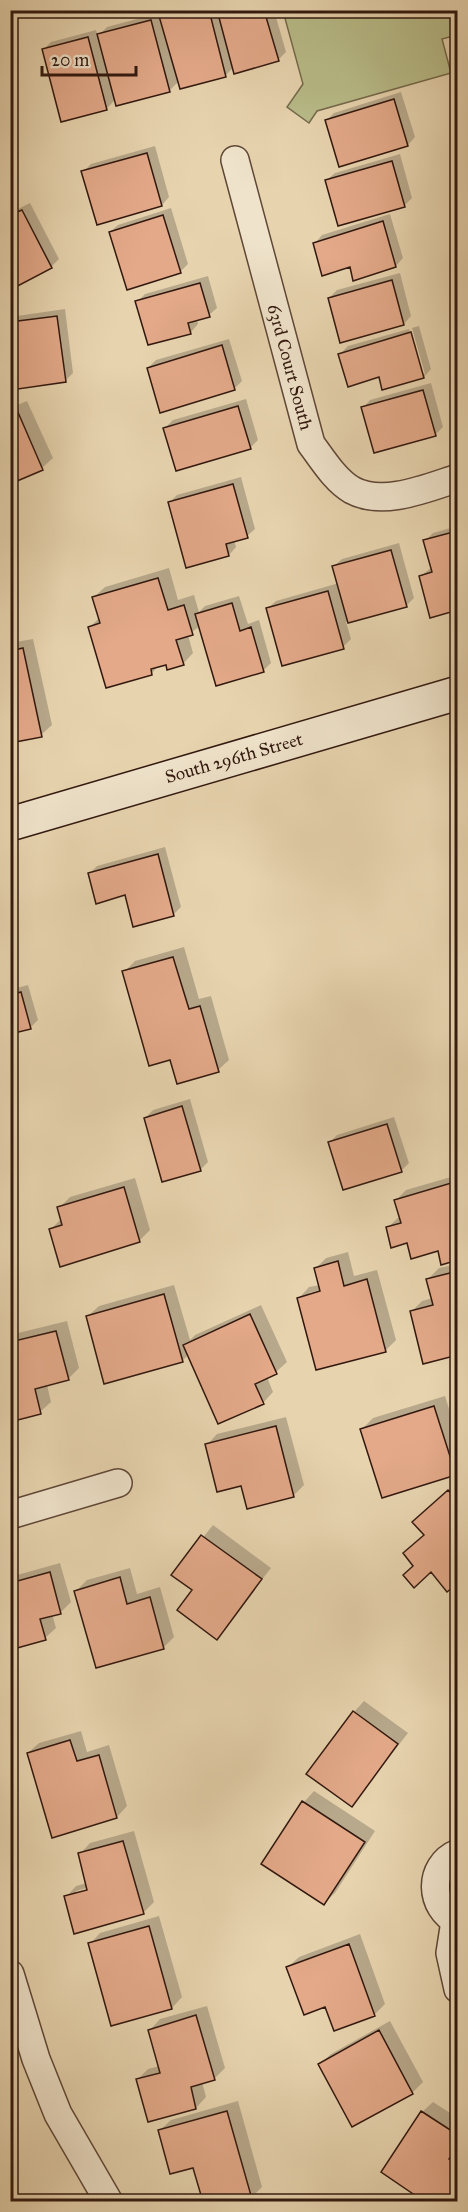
<svg xmlns="http://www.w3.org/2000/svg" width="468" height="2212" font-family="'IM FELL Great Primer',serif">
  <style>
    .green { fill: #b8bc89; stroke: #756a4c; stroke-width: 1.5 }
    .shadow { fill: #0003; fill-rule: evenodd }
    .building { fill: #e3a989; stroke: #32180f; stroke-width: 1.5 }
    .lines { fill: none; stroke-linecap: round; stroke-linejoin: round }
    .street-casing { stroke: #5f4737; stroke-width: 30 }
    .secondary-casing { stroke: #32180f; stroke-width: 36 }
    .street { stroke: #efe3cb; stroke-width: 27 }
    .secondary { stroke: #efe3cb; stroke-width: 33 }
    .labels { text-anchor: middle; dominant-baseline: central; stroke-width: 4.5; stroke-linejoin: round; paint-order: stroke }
    .street-label { font-size: 18px; fill: #32180f; stroke: #efe3cb }
  </style>
  <rect width="100%" height="100%" fill="#e7d4af"/>
  <filter id="stains"><feTurbulence type="fractalNoise" baseFrequency=".00333" numOctaves="4"/><feColorMatrix values="0 0 0 0 .2 0 0 0 0 .09 0 0 0 0 .02 0 0 0 .5 -.17"/></filter>
  <radialGradient id="worn" r=".72"><stop offset=".6" stop-color="#630" stop-opacity="0"/><stop offset="1" stop-color="#630" stop-opacity=".3"/></radialGradient>
  <path class="green" d="M283,11H457V35L442,39L451,73L317,111L309,123L287,107L303,84Z"/>
  <path class="shadow" d="M166,10H274L286,52L278,60L234,67L226,75L181,88L179,81L169,91L116,99L106,109L43,50L51,42L96,30L98,36L107,27L159,13L160,17Z
    M401,92L415,137L408,145L340,165L326,121L334,113Z
    M155,146L169,197L162,205L83,172L91,164Z
    M400,154L412,198L404,206L327,180L335,173Z
    M30,203L59,259L51,267L10,288V213Z
    M171,208L188,264L180,272L110,232L118,225Z
    M390,214L403,258L396,266L315,243L322,235Z
    M400,273L411,316L404,324L329,298L337,290Z
    M208,276L217,308L209,315L197,319L198,324L191,332L149,343L137,302L145,294Z
    M65,309L73,373L65,381L12,388L10,317Z
    M419,326L431,369L424,377L380,375L340,354L348,346L409,329L422,374H425L412,328Z
    M229,339L242,381L234,389L148,368L156,360Z
    M431,383L443,427L435,435L363,408L370,400Z
    M246,399L258,440L250,448L165,428L173,420Z
    M27,401L53,458L42,468L10,483V408Z
    M241,477L255,529L247,536L234,540L236,547L229,555L170,502L177,495Z
    M458,526V609L421,576L432,567L425,541L433,533Z
    M399,543L414,598L406,606L346,622L351,639L343,647L268,608L276,601L339,583L334,566L342,559Z
    M169,568L178,600L194,595L199,612L205,606L239,596L248,624L259,620L271,663L263,671L200,626L188,635L193,653L183,664H160L152,673L90,627L100,617L94,597L105,587Z
    M33,639L52,725L41,735L10,741V643Z
    M165,847L181,907L173,915L89,874L97,866Z
    M184,947L199,999L211,996L229,1060L218,1070L171,1058L124,972L135,961Z
    M28,985L38,1020L30,1028L10,1033V990Z
    M190,1099L208,1162L200,1170L145,1118L153,1110Z
    M394,1117L409,1163L401,1171L329,1143L337,1135Z
    M458,1175V1259L439,1249L408,1241L387,1228L400,1216L396,1200L406,1190Z
    M135,1178L150,1230L139,1241L51,1229L62,1218L59,1208L70,1197Z
    M348,1252L354,1276L377,1270L396,1340L385,1351L299,1298L309,1287L320,1285L316,1268L326,1258ZM327,1288L309,1296V1293Z
    M458,1264V1354L411,1312L422,1301L433,1298L428,1279L439,1268Z
    M174,1285L190,1340L195,1335L261,1305L287,1362L276,1372L267,1377L273,1392L263,1403L189,1354L182,1361L88,1316L99,1306Z
    M67,1321L79,1368L68,1379L47,1385L51,1402L40,1412L10,1420V1335Z
    M445,1396L458,1437V1472L455,1474L362,1429L373,1418Z
    M286,1417L304,1485L293,1496L242,1484L207,1445L217,1434Z
    M458,1483V1581L415,1565L425,1534V1511Z
    M213,1525L271,1568L217,1638L194,1590L173,1575Z
    M60,1563L71,1602L61,1612L52,1614L56,1628L45,1638L10,1648V1577Z
    M130,1568L137,1594L160,1587L174,1637L164,1647L97,1666L76,1591L87,1580Z
    M364,1701L408,1733L351,1806L354,1712Z
    M81,1731L87,1752L109,1745L127,1806L117,1817L28,1753L39,1743Z
    M314,1791L375,1831L335,1893L324,1903L263,1863L304,1802Z
    M134,1831L154,1902L143,1913L66,1897L76,1886L87,1883L80,1854L90,1843ZM94,1886L95,1889L76,1894V1891Z
    M159,1916L182,1997L172,2008L112,2024L90,1944L100,1933Z
    M360,1934L385,2004L375,2014L335,2029L326,2005L288,1967L299,1957Z
    M207,2006L225,2068L214,2079L202,2082L206,2097L196,2108L137,2080L148,2069L160,2066L150,2030L160,2019Z
    M390,2021L423,2082L412,2093L353,2125L320,2064L331,2054Z
    M238,2101L262,2187L251,2198L238,2202H204L194,2166L160,2130L171,2120Z
    M433,2102L458,2118V2195L453,2202H428L422,2112Z
    M10,2170L19,2201L27,2199L28,2202H10Z"/>
  <path class="building" d="M177,10H209L226,77L180,89L159,16Z
    M217,10H264L279,61L234,74Z
    M151,20L170,92L116,106L97,34Z
    M88,37L107,110L61,122L42,49Z
    M394,99L408,146L339,167L325,120Z
    M147,153L162,206L97,225L81,171Z
    M392,161L405,207L338,226L325,180Z
    M22,210L52,268L10,290V215Z
    M163,215L181,273L127,290L109,232Z
    M383,221L396,267L353,281L350,267L322,276L313,243Z
    M392,280L404,325L340,343L328,298Z
    M200,283L210,317L188,323L191,334L148,345L135,301Z
    M57,316L66,382L11,390L10,322Z
    M411,332L424,378L382,390L379,377L348,387L338,354Z
    M222,345L235,390L160,413L147,368Z
    M423,390L436,436L374,453L361,407Z
    M238,406L251,449L176,471L163,428Z
    M17,410L43,470L10,484V413Z
    M233,484L248,538L226,544L229,556L186,568L168,502Z
    M457,531L458,610L430,618L419,576L432,572L423,540Z
    M391,550L407,607L348,623L332,566Z
    M158,578L168,610L184,605L193,635L176,640L184,665L167,670L166,665L151,669L152,675L106,688L88,627L100,623L92,597Z
    M328,591L344,649L282,666L266,608Z
    M232,603L240,631L251,627L264,672L216,686L195,614Z
    M23,648L42,737L10,743V651Z
    M158,854L174,916L133,927L125,895L96,904L88,873Z
    M173,957L189,1009L200,1006L219,1072L177,1084L170,1060L149,1066L122,971Z
    M21,992L31,1029L10,1034V995Z
    M182,1106L201,1171L162,1182L144,1118Z
    M387,1124L402,1172L343,1190L328,1142Z
    M458,1181V1260L441,1265L438,1251L411,1259L407,1243L391,1248L386,1227L401,1223L394,1200Z
    M124,1187L140,1242L60,1267L49,1229L62,1225L57,1207Z
    M338,1261L344,1286L367,1279L386,1352L316,1370L297,1298L320,1291L314,1268Z
    M458,1271V1355L423,1364L410,1311L433,1305L426,1279Z
    M164,1294L183,1362L104,1384L86,1316Z
    M250,1314L277,1374L255,1384L264,1404L218,1424L183,1345Z
    M56,1331L69,1380L35,1389L41,1414L10,1422V1342Z
    M434,1406L456,1475L382,1498L360,1429Z
    M276,1426L294,1497L247,1509L241,1486L217,1492L205,1444Z
    M448,1490L458,1501V1583L447,1592L431,1572L414,1588L403,1575L413,1566L403,1553L424,1535L412,1522Z
    M201,1535L262,1579L217,1640L177,1610L192,1590L171,1575Z
    M50,1572L61,1614L40,1619L46,1640L10,1650V1583Z
    M120,1577L127,1604L150,1597L164,1649L96,1668L74,1591Z
    M353,1711L398,1744L352,1807L306,1774Z
    M70,1740L77,1761L99,1755L117,1818L52,1838L27,1753Z
    M302,1801L365,1842L324,1905L261,1864Z
    M123,1841L144,1914L74,1934L64,1896L87,1890L78,1853Z
    M149,1926L172,2009L111,2026L88,1943Z
    M349,1944L375,2016L334,2031L325,2007L304,2015L286,1967Z
    M196,2015L215,2080L191,2087L196,2109L148,2122L136,2079L160,2073L148,2030Z
    M379,2030L413,2094L352,2127L318,2064Z
    M227,2111L252,2199L203,2202L193,2168L170,2174L158,2130Z
    M421,2111L458,2135V2146L449,2159L458,2164V2192L451,2202H425L381,2172Z"/>
  <g class="lines">
    <g class="street-casing">
      <path id="street" d="M235,160L311,444C323,460 335,480 352,490C383,507 427,488 458,478
        M10,1515L118,1483
        M458,1853C427,1866 429,1908 458,1922
        M455,1921L450,1953L458,1989
        M10,1974L36,2059L58,2114L109,2202"/>
    </g>
    <g class="secondary-casing">
      <path id="secondary" d="M10,824L458,693"/>
    </g>
    <use href="#street" class="street"/>
    <use href="#secondary" class="secondary"/>
  </g>
  <g class="labels">
    <g class="street-label">
      <text transform="translate(290 367) rotate(75)">63rd Court South</text>
      <text transform="translate(234 758) rotate(-16)">South 296th Street</text>
    </g>
  </g>
  <rect width="468" height="2212" fill="none" stroke="#e7d4af" stroke-width="36"/>
  <rect x="12" y="12" width="444" height="2188" fill="none" stroke="#32180f" stroke-width="3"/>
  <rect x="18" y="18" width="432" height="2176" fill="none" stroke="#32180f" stroke-width="1.5"/>
  <path d="M42 66v9h94v-9" fill="none" stroke="#32180f" stroke-width="3"/>
  <text x="51" y="66" font-size="18" fill="#32180f" stroke="#efe3cb" stroke-width="4.5" paint-order="stroke">20 m</text>
  <rect width="100%" height="100%" filter="url(#stains)"/>
  <rect width="100%" height="100%" fill="url(#worn)"/>
</svg>
